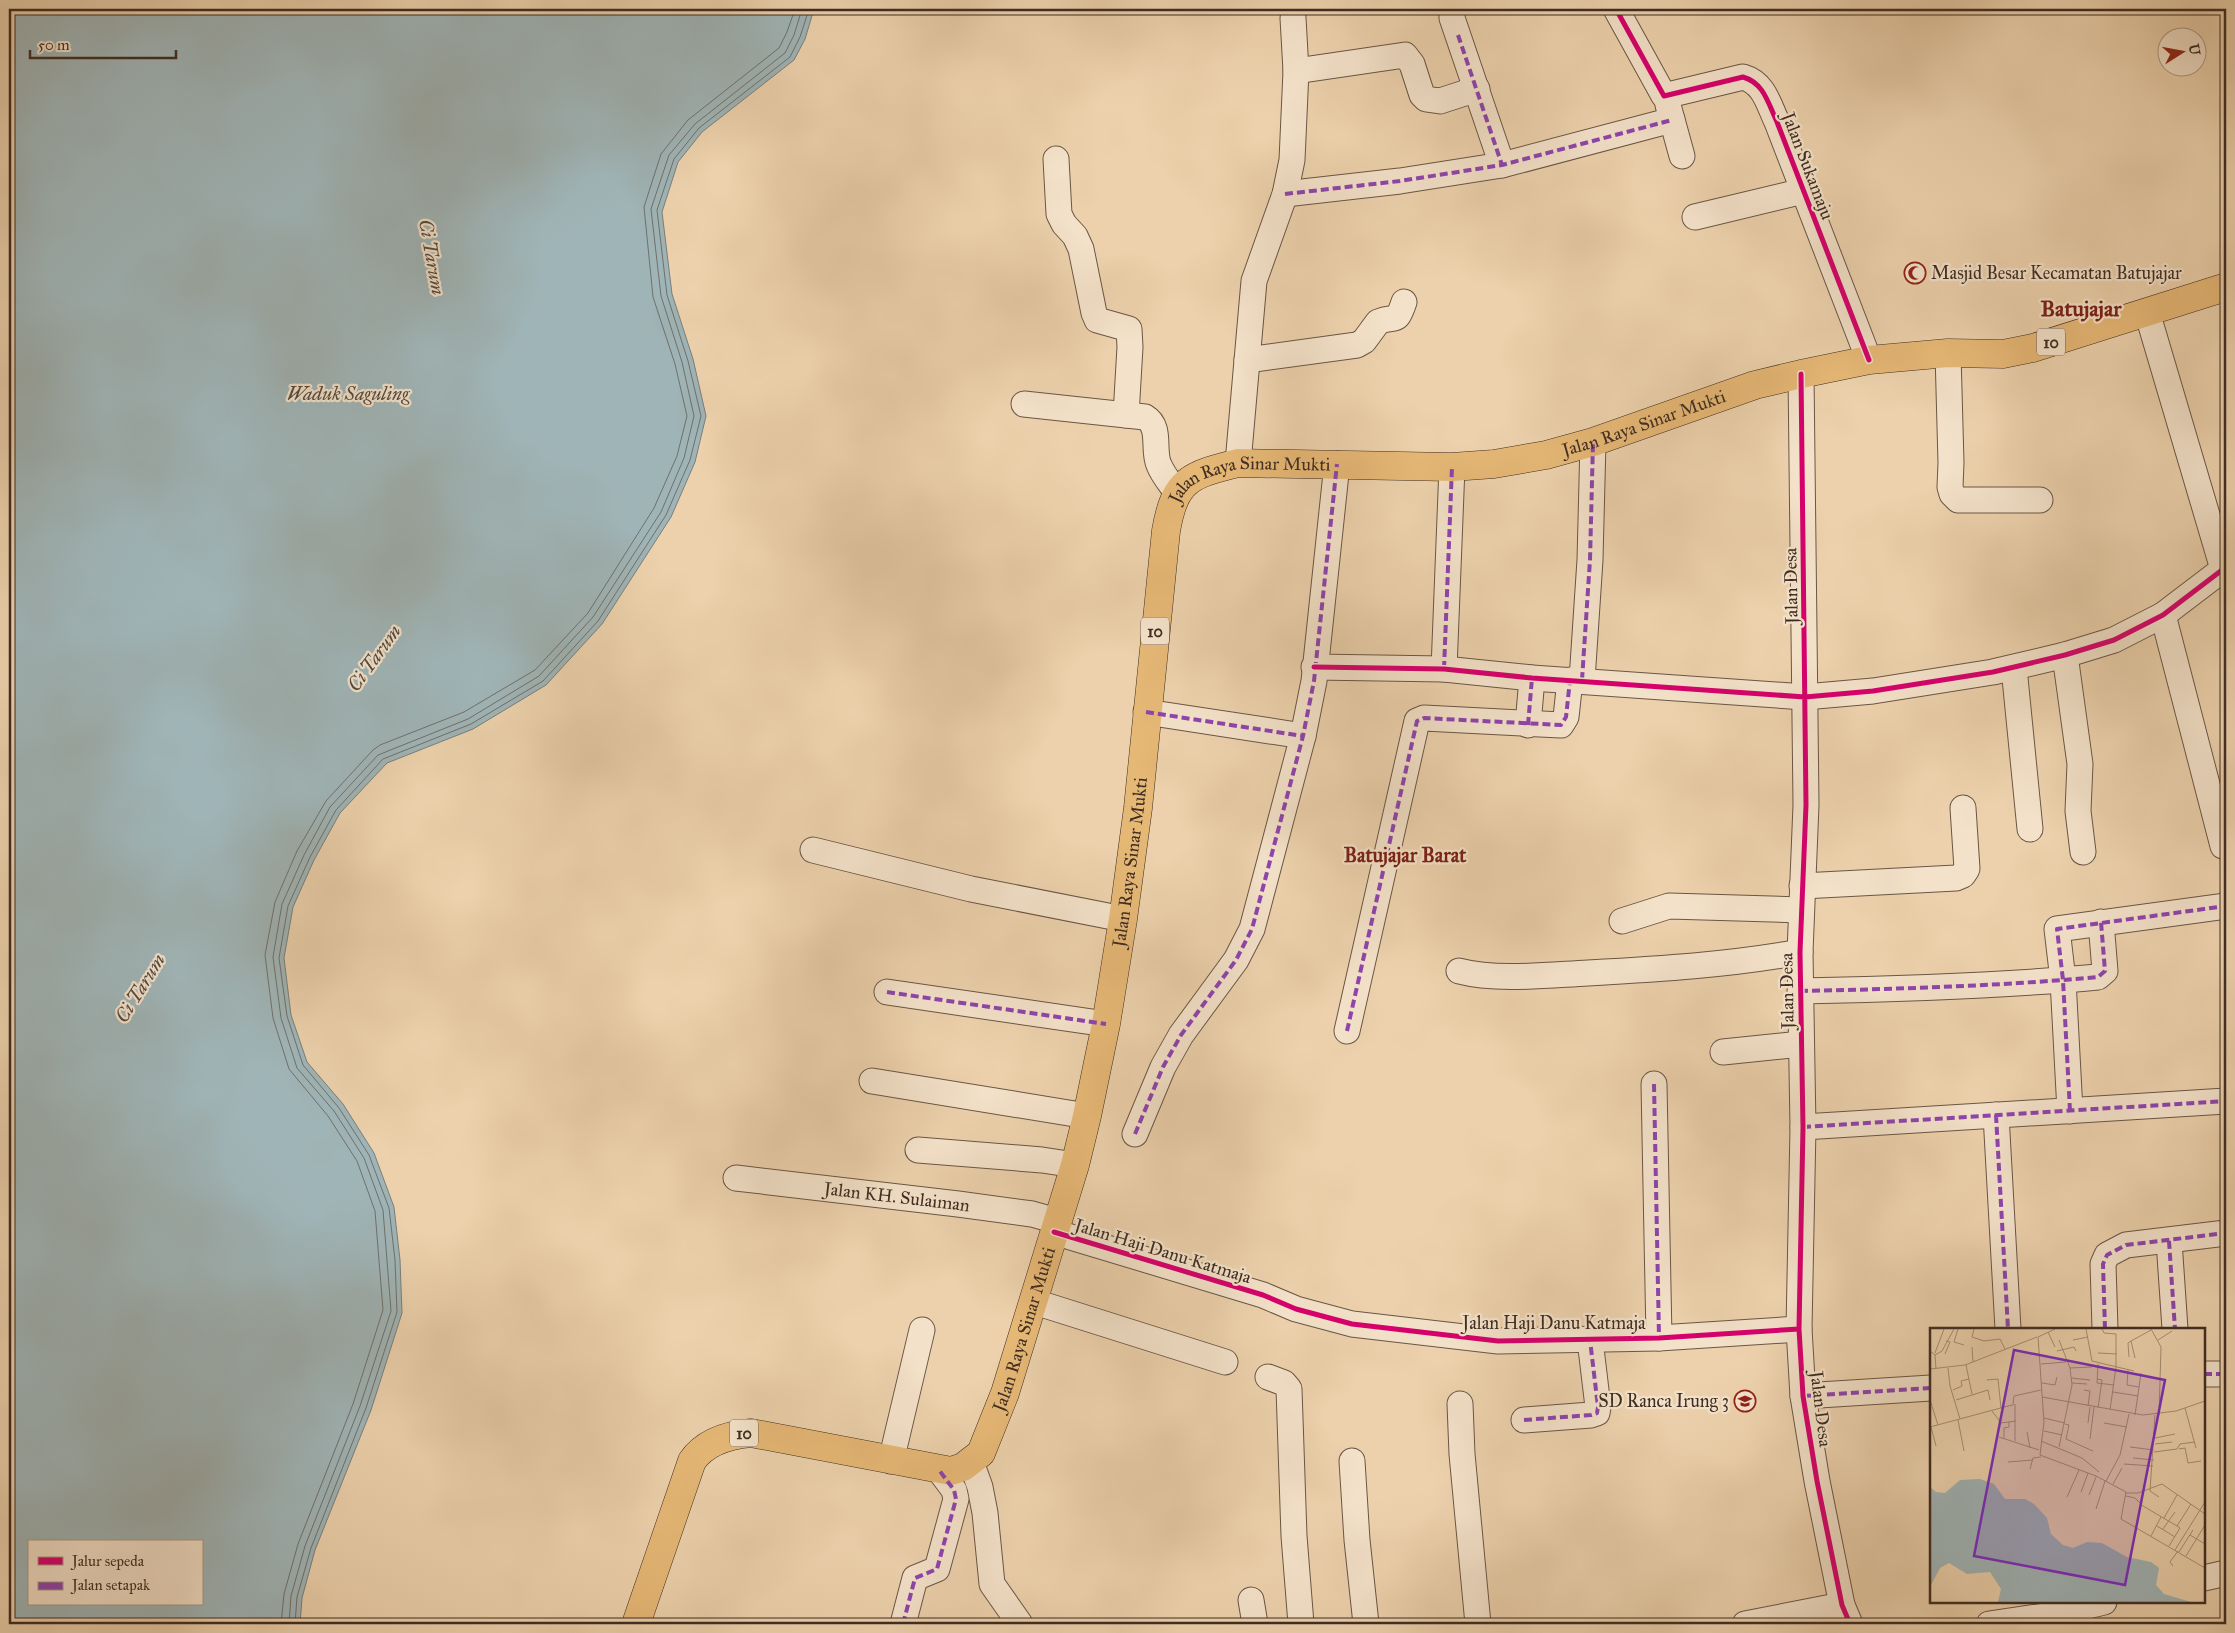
<svg xmlns="http://www.w3.org/2000/svg" width="2235" height="1633" font-family="'IM FELL Great Primer',serif">
  <style>
    .water { fill: #9fb4b6; stroke: #797e7b; fill-rule: evenodd }
    .lines { fill: none; stroke-linecap: round; stroke-linejoin: round }
    .shore { stroke: #6f706c; stroke-width: 1 }
    .minor-casing { stroke: #6a5644; stroke-width: 27 }
    .highway-casing { stroke: #3f2d22; stroke-width: 29 }
    .minor { stroke: #f3e1c9; stroke-width: 25 }
    .highway { stroke: #e6b876; stroke-width: 28 }
    .quiet { stroke: #8e44ad; stroke-width: 4; stroke-dasharray: 8 4; stroke-linecap: butt }
    .cycleway-casing { stroke: #f3e1c9; stroke-width: 8 }
    .cycleway { stroke: #d6006c; stroke-width: 5 }
    .labels { text-anchor: middle; dominant-baseline: central; stroke-width: 4.5; stroke-linejoin: round; paint-order: stroke }
    .shield { fill: #f3e1c9; stroke: #756354; stroke-width: 1 }
    .shield-label { font-size: 16px; font-weight: bold; fill: #3f2d22 }
    .street-label { font-size: 18px; fill: #3f2d22; stroke: #f3e1c9 }
    .poi-label { font-size: 18px; fill: #3f2d22; stroke: #f3e1c9; text-anchor: start }
    .water-label { font-size: 19px; font-style: italic; fill: #524840; stroke: #f3e1c9 }
    .quarter-label { font-size: 20px; font-weight: bold; fill: #7a1f14; stroke: #f3e1c9 }
    .district-label { font-size: 22px; font-weight: bold; fill: #7a1f14; stroke: #f3e1c9 }
    .inset-road { fill: none; stroke: #a78f75; stroke-width: 1 }
    .view { fill: #7b2cbf; fill-opacity: 0.15; stroke: #7b2cbf; stroke-width: 2.5 }
    .inset-edge { fill: none; stroke: #3f2d22; stroke-width: 2.5 }
  </style>
  <rect width="100%" height="100%" fill="#ecd1ac"/>
  <filter id="stains"><feTurbulence type="fractalNoise" baseFrequency=".004" numOctaves="4"/><feColorMatrix values="0 0 0 0 .2 0 0 0 0 .09 0 0 0 0 .02 0 0 0 .5 -.17"/></filter>
  <radialGradient id="worn" r=".72"><stop offset=".6" stop-color="#630" stop-opacity="0"/><stop offset="1" stop-color="#630" stop-opacity=".3"/></radialGradient>
  <path class="water" d="M9,9H814L805,39L794,60L702,132L678,162L662,212L672,294L693,359L706,416L695,462L671,517L602,624L546,685L473,729L387,763L340,813L314,860L293,907L284,958L291,1015L307,1062L343,1104L374,1153L394,1207L400,1260L402,1313L371,1410L315,1550L302,1598L300,1624H9ZM29,1542H201V1604H29Z"/>
  <g class="lines">
    <path class="shore" d="M281,1624L284,1594L298,1544L353,1404L383,1310L375,1211L357,1161L328,1116L289,1069L273,1018L265,955L275,902L297,851L326,801L373,750L380,745L464,712L535,670L588,613L654,508L677,456L687,416L675,364L653,297L644,207L661,154L688,120L779,48L787,32L795,9
      M289,1624L291,1596L305,1546L360,1406L391,1311L383,1210L364,1158L334,1111L297,1068L281,1018L273,957L282,904L304,855L330,807L378,755L468,719L539,676L593,617L661,512L684,458L694,416L682,362L661,296L651,209L669,155L695,124L785,53L794,35L802,9
      M295,1624L297,1597L311,1548L366,1408L397,1312L395,1260L389,1208L369,1155L339,1108L303,1065L287,1016L279,958L288,906L310,857L336,810L383,759L471,724L543,681L598,621L666,515L690,460L701,416L688,361L667,295L657,210L674,159L699,128L790,57L800,37L809,9"/>
    <g class="minor-casing">
      <g id="minor">
        <path d="M1452,9V18L1502,165"/>
        <path d="M1616,9L1664,96L1743,77C1764,83 1768,103 1777,122L1869,360"/>
        <path d="M1296,71L1405,55L1412,64L1422,95L1426,99L1440,101L1477,89"/>
        <path d="M1668,105L1682,156"/>
        <path d="M1056,159L1059,214L1064,224L1075,236L1081,249L1094,313L1097,320L1129,329L1130,347L1126,415"/>
        <path d="M1285,194L1400,181L1502,165L1672,120"/>
        <path d="M1695,217L1803,191"/>
        <path d="M2147,312L2223,569"/>
        <path d="M1948,353L1951,463L1950,487L1952,494L1958,500H2040"/>
        <path d="M1247,360L1357,345L1364,341L1378,322C1396,314 1396,326 1404,302"/>
        <path d="M1801,374L1806,805L1800,952L1803,1127L1799,1329L1803,1396L1817,1481L1842,1605L1850,1624"/>
        <path d="M1024,404L1145,417C1162,427 1152,450 1159,465C1163,475 1171,484 1177,493"/>
        <path d="M1238,463L1254,281L1285,194L1292,160L1296,71L1293,18"/>
        <path d="M2163,615L2223,846"/>
        <path d="M2065,655L2080,764L2078,811L2083,852"/>
        <path d="M1314,667L1444,669L1532,678L1805,697L1873,691L1993,672L2065,655L2114,640L2163,615L2226,567"/>
        <path d="M2014,668L2030,829"/>
        <path d="M1444,669L1452,467"/>
        <path d="M1582,680L1590,560L1593,442"/>
        <path d="M1146,712L1303,736"/>
        <path d="M1528,725L1532,678"/>
        <path d="M813,850L971,889L1123,919"/>
        <path d="M1802,886L1956,878L1963,875L1967,869L1963,808"/>
        <path d="M1622,921L1669,906L1801,910"/>
        <path d="M1459,971C1497,981 1548,975 1588,973C1659,969 1729,965 1800,952"/>
        <path d="M1800,991C1900,989 1999,986 2098,977L2105,971L2101,922"/>
        <path d="M887,992L1106,1024"/>
        <path d="M1347,1031L1417,721L1424,718L1561,725L1566,717L1570,680"/>
        <path d="M1723,1052L1801,1044"/>
        <path d="M872,1081L1087,1116"/>
        <path d="M1654,1084L1659,1338"/>
        <path d="M2070,1111L2063,980L2057,929L2226,906"/>
        <path d="M1996,1115L2008,1329"/>
        <path d="M1803,1127L2226,1101"/>
        <path d="M1135,1134L1163,1067L1181,1035L1236,960L1252,929L1303,736L1314,681L1337,464"/>
        <path d="M918,1150L1042,1160L1075,1165"/>
        <path id="s1" d="M736,1178L958,1204L1032,1214L1057,1221"/>
        <path d="M1054,1232L1263,1295L1296,1309L1352,1324L1498,1341L1659,1338L1799,1329"/>
        <path d="M2169,1241L2175,1329"/>
        <path d="M1035,1302L1225,1362"/>
        <path d="M2105,1329L2103,1264L2107,1255L2126,1245L2226,1233"/>
        <path d="M2204,1374H2226"/>
        <path d="M1268,1377L1284,1383L1289,1389L1294,1536L1301,1624"/>
        <path d="M1803,1396L1931,1388"/>
        <path d="M1460,1404L1462,1454L1478,1624"/>
        <path d="M1524,1420L1591,1415L1597,1413L1598,1407L1590,1340"/>
        <path d="M891,1461L922,1330"/>
        <path d="M1352,1461L1357,1540L1366,1624"/>
        <path d="M971,1462L980,1487L985,1513L992,1584L1020,1624"/>
        <path d="M2204,1578L2226,1573"/>
        <path d="M1251,1600L1255,1624"/>
        <path d="M903,1624L915,1578L937,1569L956,1499L954,1490L939,1470"/>
        <path d="M1745,1624L1842,1605"/>
        <path d="M1989,1624L2051,1615L2104,1602"/>
      </g>
    </g>
    <g class="highway-casing">
      <g id="highway">
        <path id="s2" d="M636,1624L692,1461C705,1442 729,1435 751,1433L951,1471L963,1467L981,1453L1005,1393L1075,1165L1087,1116L1106,1024L1123,919L1138,808L1166,531C1175,479 1190,475 1238,463L1452,467L1494,464L1546,455L1593,442L1755,385L1801,374L1869,360L1948,353L2003,354L2033,348L2226,287"/>
      </g>
    </g>
    <use href="#minor" class="minor"/>
    <use href="#highway" class="highway"/>
    <path class="quiet" d="M1458,35L1502,165
      M1285,194L1400,181L1502,165L1672,120
      M1444,669L1452,467
      M1582,680L1590,560L1593,442
      M1146,712L1303,736
      M1528,725L1532,678
      M1800,991C1900,989 1999,986 2098,977L2105,971L2101,922
      M887,992L1106,1024
      M1347,1031L1417,721L1424,718L1561,725L1566,717L1570,680
      M1654,1084L1659,1338
      M2070,1111L2063,980L2057,929L2226,906
      M1996,1115L2008,1329
      M1803,1127L2226,1101
      M1135,1134L1163,1067L1181,1035L1236,960L1252,929L1303,736L1314,681L1337,464
      M2169,1241L2175,1329
      M2105,1329L2103,1264L2107,1255L2126,1245L2226,1233
      M2204,1374H2226
      M1803,1396L1931,1388
      M1524,1420L1591,1415L1597,1413L1598,1407L1590,1340
      M903,1624L915,1578L937,1569L956,1499L954,1490L939,1470"/>
    <g class="cycleway-casing">
      <path id="cycleway" d="M1616,9L1664,96L1743,77C1764,83 1768,103 1777,122L1869,360
        M1801,374L1806,805L1800,952L1803,1127L1799,1329L1803,1396L1817,1481L1842,1605L1850,1624
        M1314,667L1444,669L1532,678L1805,697L1873,691L1993,672L2065,655L2114,640L2163,615L2226,567
        M1054,1232L1263,1295L1296,1309L1352,1324L1498,1341L1659,1338L1799,1329"/>
    </g>
    <use href="#cycleway" class="cycleway"/>
  </g>
  <defs>
    <g id="mosque-ring" transform="scale(1.125)"><circle r="9.5" fill="#f3e1c9" stroke="#8f2418" stroke-width="1.5"/><path d="M3.5-4.9A6 6 0 1 0 3.5 4.9A5 5 0 1 1 3.5-4.9Z" fill="#8f2418"/></g>
    <g id="school-ring" transform="scale(1.125)"><circle r="9.5" fill="#f3e1c9" stroke="#8f2418" stroke-width="1.5"/><path d="M0-5L7-2L0 1L-7-2ZM-4 1L0 2.5L4 1V4Q0 6-4 4Z" fill="#8f2418"/></g>
  </defs>
  <g fill-rule="evenodd">
    <use href="#mosque-ring" x="1915" y="273"/>
    <use href="#school-ring" x="1745" y="1401"/>
  </g>
  <g class="labels">
    <g class="shield">
      <rect x="2037" y="328.5" width="28" height="27" rx="4"/>
      <rect x="1141" y="617.5" width="28" height="27" rx="4"/>
      <rect x="730" y="1419.5" width="28" height="27" rx="4"/>
    </g>
    <g class="shield-label">
      <text x="2051" y="342">10</text>
      <text x="1155" y="631">10</text>
      <text x="744" y="1433">10</text>
    </g>
    <g class="street-label">
      <text transform="translate(1808 166) rotate(69)">Jalan Sukamaju</text>
      <text stroke="none"><textPath href="#s2" startOffset="1944">Jalan Raya Sinar Mukti</textPath></text>
      <text stroke="none"><textPath href="#s2" startOffset="1539">Jalan Raya Sinar Mukti</textPath></text>
      <text transform="translate(1791 586) rotate(-91)">Jalan Desa</text>
      <text stroke="none"><textPath href="#s2" startOffset="1090">Jalan Raya Sinar Mukti</textPath></text>
      <text transform="translate(1787 991) rotate(-91)">Jalan Desa</text>
      <text stroke="none"><textPath href="#s1" startOffset="162">Jalan KH. Sulaiman</textPath></text>
      <text transform="translate(1163 1251) rotate(17)">Jalan Haji Danu Katmaja</text>
      <text x="1554" y="1323">Jalan Haji Danu Katmaja</text>
      <text stroke="none"><textPath href="#s2" startOffset="610">Jalan Raya Sinar Mukti</textPath></text>
      <text transform="translate(1821 1409) rotate(83)">Jalan Desa</text>
    </g>
    <g class="poi-label">
      <text x="1931" y="273">Masjid Besar Kecamatan Batujajar</text>
      <text x="1729" y="1401" text-anchor="end">SD Ranca Irung 3</text>
    </g>
    <g class="water-label">
      <text transform="translate(432 257) rotate(80)">Ci Tarum</text>
      <text x="348" y="393">Waduk Saguling</text>
      <text transform="translate(374 658) rotate(-54)">Ci Tarum</text>
      <text transform="translate(140 988) rotate(-58)">Ci Tarum</text>
    </g>
    <g class="quarter-label">
      <text x="1405" y="855">Batujajar Barat</text>
    </g>
    <g class="district-label">
      <text x="2081" y="308">Batujajar</text>
    </g>
  </g>
  <g transform="translate(1930 1328)">
    <rect width="275" height="275" fill="#ecd1ac"/>
    <path d="M50,151L64,156L75,171H95L104,176L117,190L121,206L133,217L143,220L157,214L172,215L197,229L221,234L229,240L226,257L234,266L261,274H68L71,261L60,244L37,246L19,235L10,240L0,259V159L6,164L15,165L30,152Z" fill="#9fb4b6"/>
    <path class="inset-road" d="M28,1L24,14L34,17M44,1L42,9L54,13L70,11L75,21M125,1L108,9L114,94L110,127L166,148L196,164L191,191L275,240M156,1L162,33L204,43M172,1L174,5L186,6V39L180,82M221,1L231,19L229,87M118,4L125,19M129,12L140,40L142,57L129,119M143,12L158,9M228,12L242,3M42,19L43,34M0,23L5,27L6,41M127,23L144,19L146,23M5,25L14,1M168,25L187,26M15,26L20,14L16,13M5,27L12,23L24,1M199,29L198,15L201,13M205,30L201,13L221,2M111,36L136,34M168,36L167,55L184,57M36,37L42,66M18,40L20,58L30,91M140,40L162,39M0,41L35,37L107,9M198,42L197,57L209,59M141,50L160,52M167,51L172,52L168,80M57,52L68,51L71,80M112,55L125,57L127,49M142,55L157,56M23,62L32,58L31,53L39,51M154,62L160,63L158,78M183,64L208,68M112,69L213,87L246,83L275,73M0,72L8,97M26,72L58,62L60,72M255,80L266,120M62,83L71,95L86,93M205,87L211,45M225,87L220,163L229,169M114,90L135,95M28,92L34,123M158,95L160,79M174,95L197,99M135,96L139,97L136,111L163,123M0,99L78,78L83,77L84,68L111,62M1,99L6,118M114,103L132,107M97,104L100,120M69,109L109,122M74,110V100L79,99V94M225,110L245,106M160,111L164,79M85,113V76M111,113L152,130L169,144M225,116L242,114M200,119L224,122M249,121L255,120L258,135L271,133M224,124L247,121L250,116L265,114M203,130L224,132M78,134L103,132M194,136L223,138M100,141L103,130L111,129M176,153L190,127L199,86M183,156L192,140M151,164L158,145M196,165H208L232,156L275,186M159,167L166,149M196,168L205,170L213,178L247,198M137,169L149,142M166,181L175,153M234,190L247,167M227,198L245,209M233,201L245,184M260,207L275,216M221,208L231,189M239,218L250,200L247,198L261,176M245,222L275,174M249,224L263,202M256,228L275,197M243,238L240,234L248,223"/>
    <path class="view" d="M84,22L235,52L195,257L44,228Z"/>
    <rect width="275" height="275" class="inset-edge"/>
  </g>
  <rect width="2235" height="1633" fill="none" stroke="#ecd1ac" stroke-width="30"/>
  <rect x="10" y="10" width="2215" height="1613" fill="none" stroke="#3f2d22" stroke-width="2.5"/>
  <rect x="15" y="15" width="2205" height="1603" fill="none" stroke="#3f2d22"/>
  <rect x="28" y="1540" width="175" height="65" fill="#f3e1c9" stroke="#ab9986"/>
  <rect x="38" y="1557" width="25" height="8" fill="#d6006c" stroke="#ab9986"/>
  <text x="72" y="1566" font-size="15" fill="#3f2d22">Jalur sepeda</text>
  <rect x="38" y="1582" width="25" height="8" fill="#8e44ad" stroke="#ab9986"/>
  <text x="72" y="1590" font-size="15" fill="#3f2d22">Jalan setapak</text>
  <g transform="translate(2182 52) rotate(79)"><circle r="24" fill="#f3e1c9" stroke="#ab9986"/>
  <path d="M0-4L9 19L0 12L-9 19Z" fill="#8f2418"/>
  <text y="-8" font-size="14" font-weight="bold" text-anchor="middle" fill="#3f2d22">U</text>
  </g>
  <path d="M30 50v8h146v-8" fill="none" stroke="#3f2d22" stroke-width="2.5"/>
  <text x="38" y="50" font-size="15" fill="#3f2d22" stroke="#f3e1c9" stroke-width="4" paint-order="stroke">50 m</text>
  <rect width="100%" height="100%" filter="url(#stains)"/>
  <rect width="100%" height="100%" fill="url(#worn)"/>
</svg>
